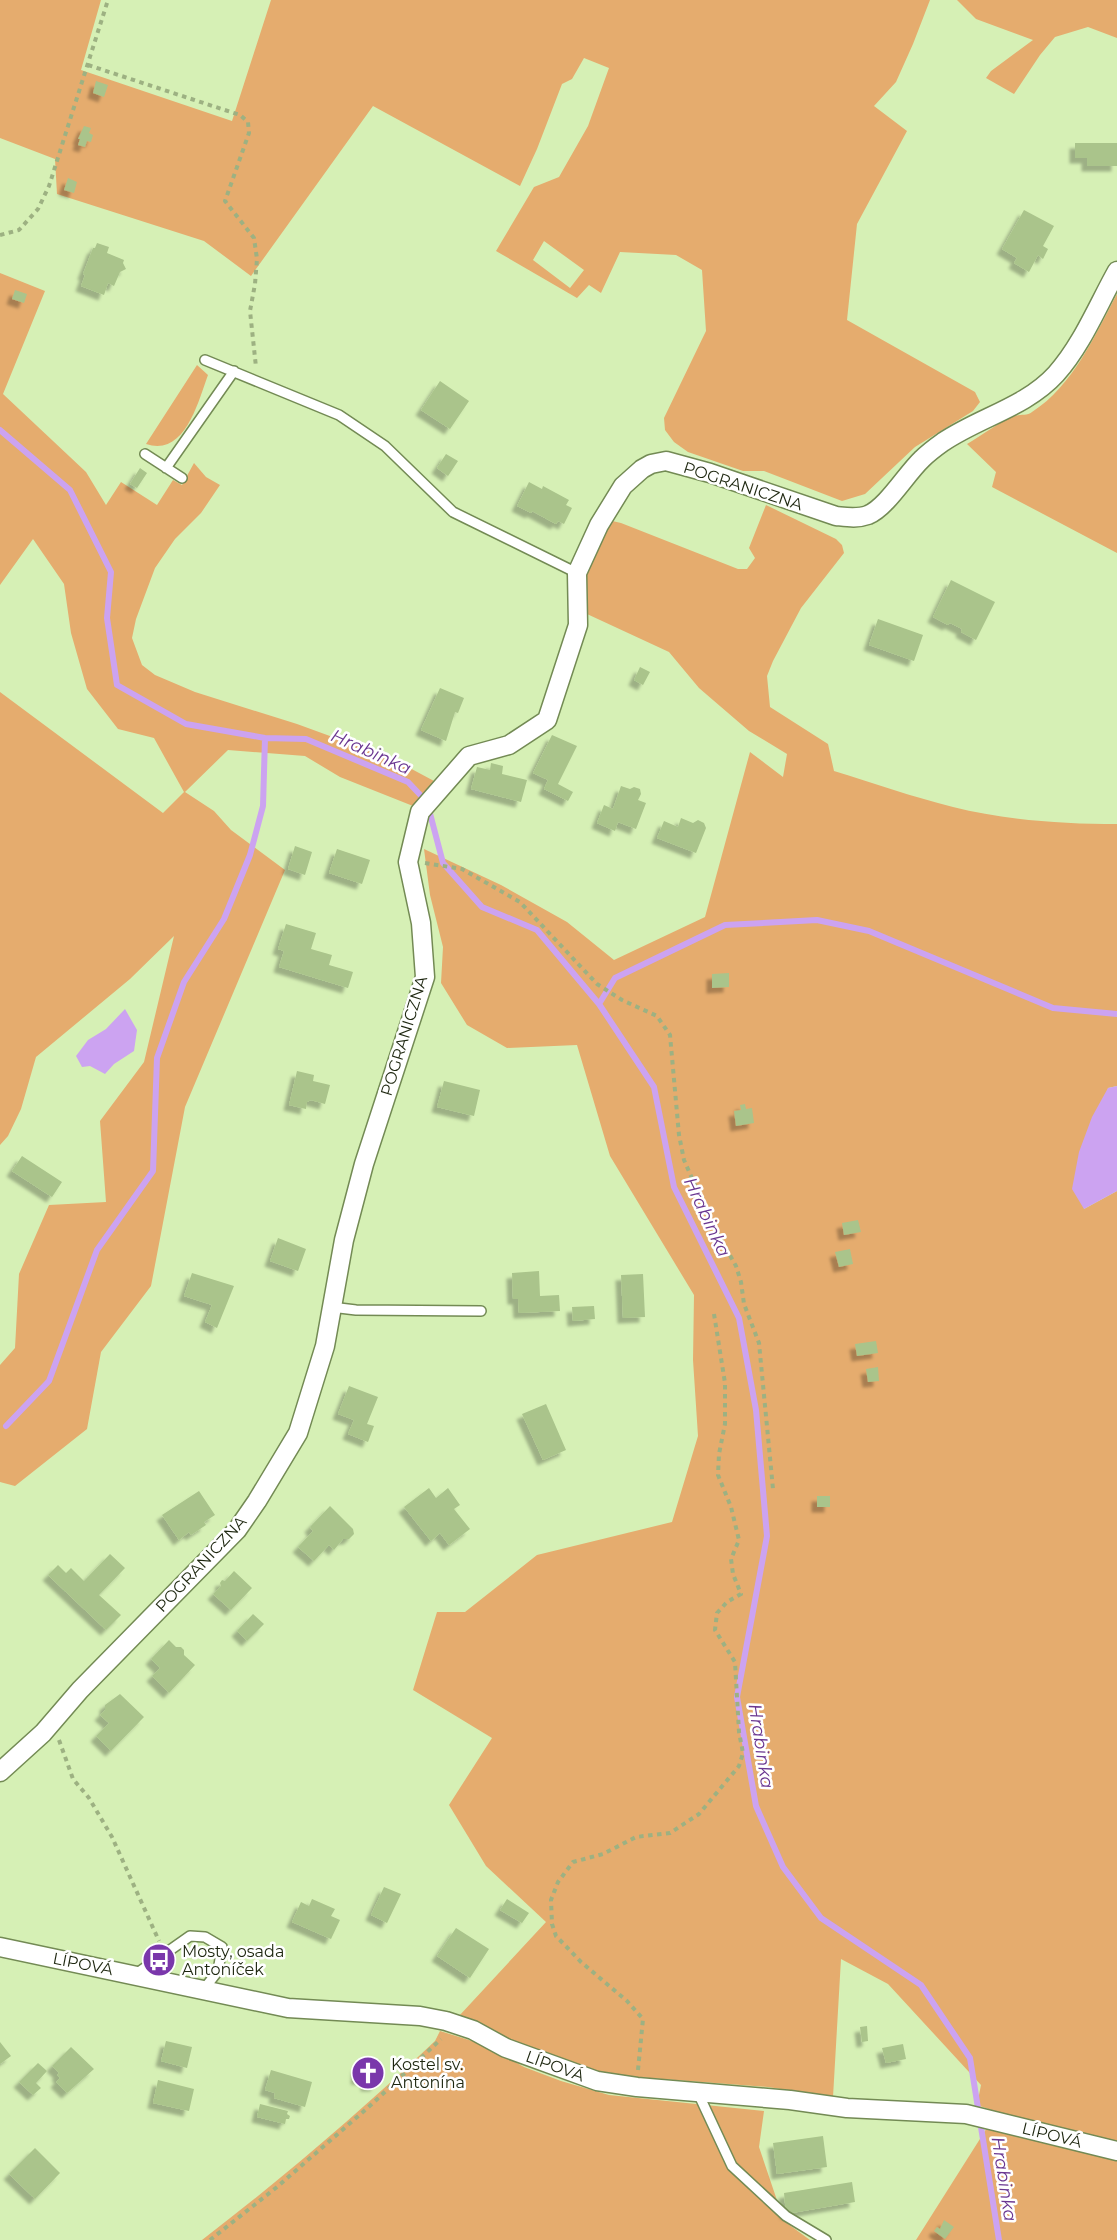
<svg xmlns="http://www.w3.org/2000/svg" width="1117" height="2240" font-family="Montserrat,sans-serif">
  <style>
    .green { fill: #e5ac6e; fill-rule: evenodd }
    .water { fill: #cca3f1 }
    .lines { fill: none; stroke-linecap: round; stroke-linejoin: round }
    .stream { stroke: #cca3f1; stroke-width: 6 }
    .building { fill: #aac48b; filter: url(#shadow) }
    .lane-casing { stroke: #738a54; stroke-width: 12 }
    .street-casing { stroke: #738a54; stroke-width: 21 }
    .path { stroke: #9db182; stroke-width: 4; stroke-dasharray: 4.5 4.5; stroke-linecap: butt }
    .lane { stroke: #fff; stroke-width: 9 }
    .street { stroke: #fff; stroke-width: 18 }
    .labels { text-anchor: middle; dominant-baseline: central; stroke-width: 5; stroke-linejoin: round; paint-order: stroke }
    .street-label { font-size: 16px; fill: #1d260f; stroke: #fff }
    .poi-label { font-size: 16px; fill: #1d260f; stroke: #fff; text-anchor: start }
    .water-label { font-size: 18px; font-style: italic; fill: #6a3691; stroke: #fff }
  </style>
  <defs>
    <filter id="shadow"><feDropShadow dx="-5.5" dy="5.5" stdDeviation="1.5" flood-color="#0004"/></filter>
  </defs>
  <rect width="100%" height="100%" fill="#d6f0b5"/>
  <path class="green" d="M0,0H101L81,70L232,121L271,0H930L913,44L896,82L874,106L907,131L857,224L847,320L975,392L980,402L973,411L915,447L865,494L842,501L764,471H743L688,452L674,442L665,430L664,418L706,331L702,270L676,255L620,252L601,293L589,285L577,298L496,251L534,187L559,177L588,126L609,68L584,58L572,79L562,84L537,149L520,186L373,106L251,276L204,241L57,194L55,159L0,138ZM544,241L584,270L570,288L533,260Z
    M957,0H1117V38L1088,27L1055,37L1040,55L1014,94L986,78L991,71L1033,40L976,19Z
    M0,273L45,291L3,394L86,472L106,505L121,482L157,505L173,480L182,485L194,463L206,477L220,485L201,513L175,539L155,568L136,619L132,638L142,665L155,675L195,692L297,724L393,759L434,781L413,806L340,777L305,756L228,750L185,792L214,811L231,830L285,870L185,1107L151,1286L101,1352L87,1429L15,1486L0,1482V1365L15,1348L19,1274L49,1205L106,1202L100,1121L144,1062L174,936L130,979L36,1057L21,1109L8,1136L0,1145V692L163,813L184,792L154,738L118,729L87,689L71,633L64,584L33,539L0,585Z
    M1117,294V553L992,487L996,472L967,444C981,436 1000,421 1015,416C1021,414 1027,416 1032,412C1073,386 1095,335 1117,294Z
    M197,365L208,375C198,402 185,457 146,444Z
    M766,505L836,539L842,545L844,553L801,608L773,661L767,676L770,707L828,744L834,771C873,783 913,797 953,807C1005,820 1063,824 1117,824V1086L1108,1088L1084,1209L1117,1191V2240H916L997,2112L977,2105L981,2085L888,1984L841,1959L833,2097L768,2087L610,2075L524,2046L459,2016L546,1922L486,1866L449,1805L492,1738L413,1690L437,1612H465L537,1555L672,1522L698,1436L693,1360L694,1295L610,1156L577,1045L507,1048L467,1025L441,983L443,947L430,895L424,849L501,885L567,922L614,960L705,917L750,752L783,777L787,754L749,731L699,688L669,652L587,614L585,576L608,520L621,523L738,569H747L755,558L749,548Z
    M440,2031L485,2045L524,2067L561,2081L609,2095L764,2111L759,2147L784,2221L810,2240H202C283,2178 360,2112 435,2041Z"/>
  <path class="water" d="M125,1009L137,1030L134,1051L114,1064L105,1074L90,1066L82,1067L76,1056L88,1040L106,1029Z
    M1117,1086V1191L1084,1209L1072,1189L1079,1152L1092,1117L1108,1088Z"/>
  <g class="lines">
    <path class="stream" d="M0,430L70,490L111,572L107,618L117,685L186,724L265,738L306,739L408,782L427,802L443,863L482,907L537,930L599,1004L654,1087L674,1187L739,1318L756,1410L767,1536L737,1697L756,1806L783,1867L821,1918L921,1985L970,2058L999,2240
      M599,1004L615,978L725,925L817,920L869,931L1053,1008L1117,1014
      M6,1426L49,1381L97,1250L153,1171L157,1058L184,982L224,919L250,855L263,806L265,738"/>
  </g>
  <path class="building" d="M96,81L108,85L104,97L93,93Z
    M84,126L91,128L89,133L93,135L91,142L87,141L85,147L78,145L80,139H78Z
    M1075,143H1117V166H1087V158H1075Z
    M68,178L77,182L74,193L64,190Z
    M1024,210L1054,226L1043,246L1048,249L1043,259L1038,255L1029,272L1014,263L1017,258L1002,249Z
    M97,243L109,247L107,253L124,260L123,263L126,269L120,272L114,286L108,283L104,295L81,286L85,275L83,274L93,248H95Z
    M15,290L27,294L24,303L12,299Z
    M440,381L469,401L450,429L421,410Z
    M446,454L458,461L448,476L437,468Z
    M140,468L147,473L137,488L130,484Z
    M529,482L542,489L543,486L569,500L566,505L572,508L564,524L558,521L556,524L532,511L531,513L517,506Z
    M951,580L995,602L976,640L961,632L962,629L950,623L948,625L933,617Z
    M878,619L923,635L914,661L869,645Z
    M640,667L650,672L643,685L634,680Z
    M440,688L464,698L458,713L455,712L446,741L421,730Z
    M552,735L577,746L558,784L573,792L568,801L544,789L548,780L533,773Z
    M491,763L503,766L502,774L527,780L521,802L471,789L477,767L490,770Z
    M621,786L630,789L634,787L640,789L641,794L638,800L646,803L636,829L618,822L615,831L597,823L604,805L613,809Z
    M681,818L693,823L698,820L704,823L706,828L696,853L657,838L664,821L678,827Z
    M295,846L312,852L305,875L288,869Z
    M337,849L370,860L362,884L329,873Z
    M286,924L316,933L311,949L332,955L329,965L353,972L348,988L279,967L284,951L278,949Z
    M729,973V987L712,988V974Z
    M297,1071L314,1075L313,1081L330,1085L325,1104L311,1100L307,1102L306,1109L289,1105Z
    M444,1081L480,1090L474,1116L437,1107Z
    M745,1104L746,1109L752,1108L754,1123L736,1126L734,1111L741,1110L740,1105Z
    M22,1156L62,1182L52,1197L12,1171Z
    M858,1220L861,1232L844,1235L842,1223Z
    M278,1238L306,1249L298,1271L270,1261Z
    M850,1249L853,1264L839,1267L835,1252Z
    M539,1271L540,1296L559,1295L560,1311L519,1313L518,1299H513L512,1273Z
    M192,1273L234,1286L217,1328L205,1322L212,1305L184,1296Z
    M643,1274L645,1317L623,1318L621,1275Z
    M594,1306L595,1319L573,1321L572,1307Z
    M876,1341L878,1353L857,1356L855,1344Z
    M878,1367L879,1381L868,1382L866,1369Z
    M349,1386L378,1397L367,1424L374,1426L368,1442L348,1434L354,1420L338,1414Z
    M546,1404L566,1450L543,1460L522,1414Z
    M429,1488L436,1498L448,1488L460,1505L454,1509L470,1529L449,1545L440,1533L431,1541L404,1507Z
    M199,1491L215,1515L204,1522L206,1525L191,1535L189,1532L179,1540L162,1515Z
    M817,1496H830V1507H817Z
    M330,1506L353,1529L354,1534L349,1539H343L334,1550L329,1545L314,1561L298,1547L313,1531L310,1527Z
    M110,1554L125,1568L99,1595L121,1615L106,1630L48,1575L58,1565L66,1573L71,1568L84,1581Z
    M234,1571L252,1588L231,1610L213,1594L221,1586L220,1583L222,1580L225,1581Z
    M253,1614L264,1624L247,1641L237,1631Z
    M169,1640L176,1647H181L184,1650V1655L195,1665L169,1693L152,1676L160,1668L151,1659Z
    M120,1694L144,1717L111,1751L96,1736L109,1723L100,1715L105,1710V1705Z
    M384,1887L401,1894L387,1923L371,1915Z
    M312,1899L335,1909L331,1916L340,1920L331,1939L292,1922L301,1902L309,1906Z
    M507,1899L529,1913L522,1923L500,1910Z
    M456,1928L489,1949L470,1978L437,1956Z
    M867,2026L868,2041L862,2042L860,2027Z
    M166,2041L192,2047L187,2068L161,2061Z
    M0,2042L11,2056L0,2064Z
    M903,2044L906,2059L886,2063L882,2048Z
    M71,2047L94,2069L67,2093L56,2082L60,2078L57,2075L59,2073L52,2066Z
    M368,2057L380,2060L379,2081H377L376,2086H366V2080L356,2079L357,2066L365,2067V2059Z
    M38,2063L47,2071L36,2083L41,2088L33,2095L19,2082Z
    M271,2070L312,2082L305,2107L274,2098L275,2093L265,2090Z
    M158,2080L194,2089L189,2111L153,2103Z
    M260,2104L288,2111L287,2114L290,2116L289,2119H286L285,2124L257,2117Z
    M823,2136L827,2167L777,2174L773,2143Z
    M35,2148L60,2173L35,2199L9,2174Z
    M852,2182L855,2202L786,2214L784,2193Z
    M944,2220L954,2227L945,2239L934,2231L937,2227L940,2229Z"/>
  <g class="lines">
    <g class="lane-casing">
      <path id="lane" d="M205,360L339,415L385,446L453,512L577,573
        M145,454L182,478
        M166,468L234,371
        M331,1307L356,1310L481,1311
        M136,1974L190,1936L205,1937L222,1947L218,1971L204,1989
        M698,2093L732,2166L786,2216L826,2240"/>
    </g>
    <g class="street-casing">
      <path id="street" d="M0,1772L43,1733L80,1690L237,1530L257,1501L298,1433L325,1346L344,1240L364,1164L425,977L421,923L408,862L420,812L469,756L509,745L547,720L578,625L577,573L599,525L623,486L642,469L651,464L666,461L710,473L836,516C846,517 857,519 868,515C887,507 906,474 922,459C928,453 936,447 943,442C980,417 1026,407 1056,374C1082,345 1098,305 1117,271
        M0,1947L288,2008L420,2016L446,2021L473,2030L506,2048L597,2081L637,2087L790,2100L847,2108L966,2114L1117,2151"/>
    </g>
    <path class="path" d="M88,65L240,115L248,122L249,133L225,201L254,238L257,259L255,284L250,311L256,367
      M0,235L19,230L38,209L49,186L108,0
      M425,863L462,869L520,902L597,984L622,1000L657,1016L670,1035L679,1135L684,1160L711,1222L736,1266L741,1282L744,1304L759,1343L773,1489
      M59,1740L73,1779L89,1798L112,1837L159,1941
      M638,2070L643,2019L627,2001L581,1962L556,1936L552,1924L551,1900L558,1882L573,1862L603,1854L636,1837L670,1833L699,1814L739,1766L743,1753L739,1732L735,1662L715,1630L717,1613L727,1602L741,1594L733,1574L731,1559L739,1540L731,1507L718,1475L719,1454L725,1424V1383L714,1314
      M210,2240L277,2187L372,2104L441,2039"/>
    <use href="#lane" class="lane"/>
    <use href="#street" class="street"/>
  </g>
  <defs>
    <g id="bus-disc" transform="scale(1.725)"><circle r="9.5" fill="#7a37ab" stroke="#fff"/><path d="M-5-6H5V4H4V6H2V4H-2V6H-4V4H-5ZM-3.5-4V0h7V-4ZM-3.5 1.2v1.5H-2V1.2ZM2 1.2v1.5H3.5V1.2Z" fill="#fff"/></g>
    <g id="church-disc" transform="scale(1.725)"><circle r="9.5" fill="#7a37ab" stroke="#fff"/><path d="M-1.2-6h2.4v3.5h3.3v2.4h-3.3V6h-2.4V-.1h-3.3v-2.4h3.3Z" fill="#fff"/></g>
  </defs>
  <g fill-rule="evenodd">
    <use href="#bus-disc" x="159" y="1960"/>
    <use href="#church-disc" x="368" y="2073"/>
  </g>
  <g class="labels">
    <g class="street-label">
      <text transform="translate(743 486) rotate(18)">POGRANICZNA</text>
      <text transform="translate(404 1036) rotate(-73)">POGRANICZNA</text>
      <text transform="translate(201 1564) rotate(-47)">POGRANICZNA</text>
      <text transform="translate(83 1964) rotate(11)">LÍPOVÁ</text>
      <text transform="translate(555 2066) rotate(20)">LÍPOVÁ</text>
      <text transform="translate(1052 2135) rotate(14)">LÍPOVÁ</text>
    </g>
    <g class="poi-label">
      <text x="182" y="1951">Mosty, osada<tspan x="182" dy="18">Antoníček</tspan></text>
      <text x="391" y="2064">Kostel sv.<tspan x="391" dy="18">Antonína</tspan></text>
    </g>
    <g class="water-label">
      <text transform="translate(371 752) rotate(24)">Hrabinka</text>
      <text transform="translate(707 1217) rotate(65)">Hrabinka</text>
      <text transform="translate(761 1746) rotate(81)">Hrabinka</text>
      <text transform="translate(1004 2179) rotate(81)">Hrabinka</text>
    </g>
  </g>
</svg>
